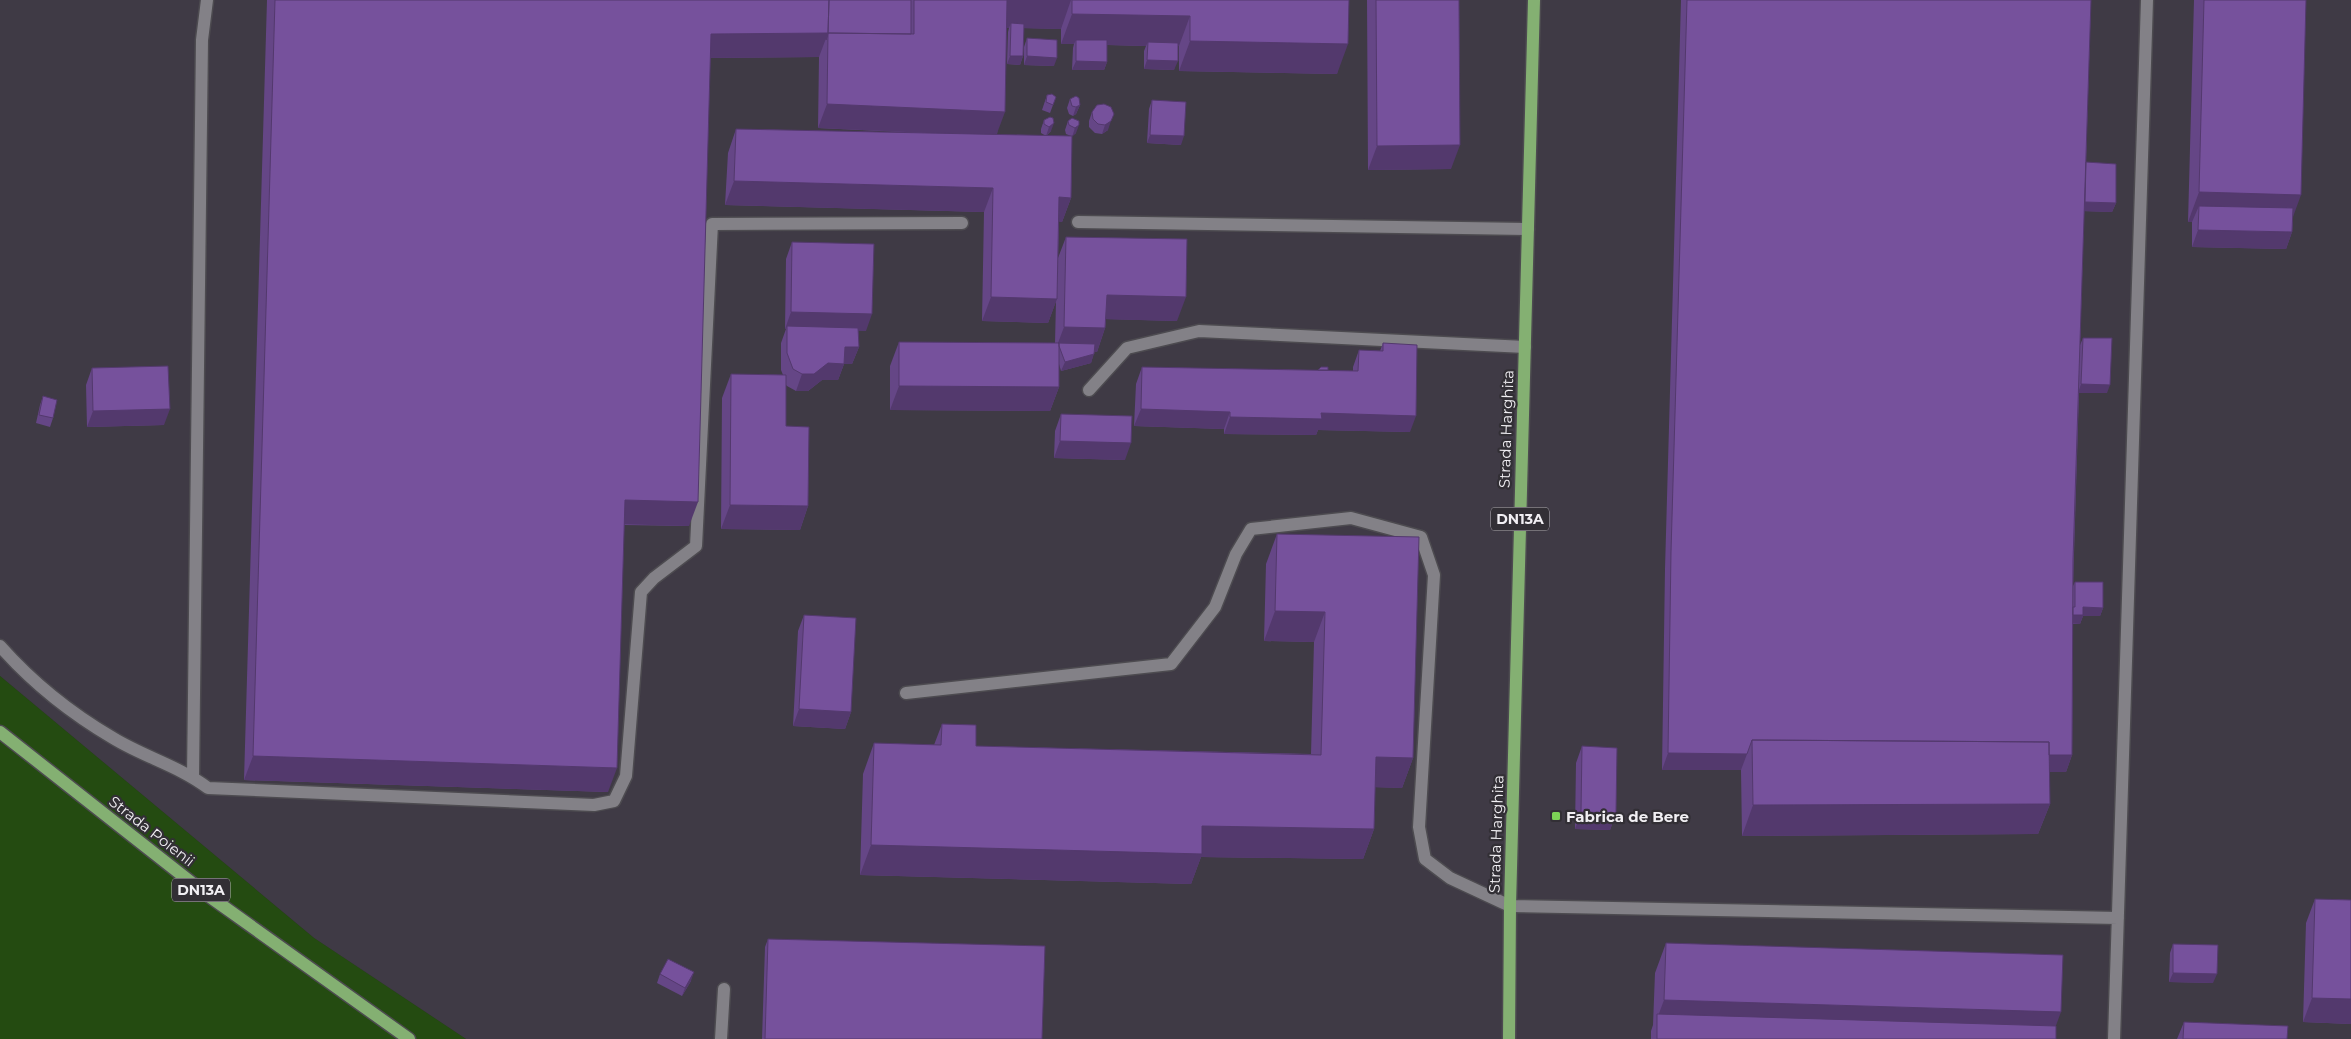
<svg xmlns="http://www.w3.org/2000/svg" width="2351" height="1039" font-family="Montserrat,sans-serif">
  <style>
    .built { fill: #3f3a45 }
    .green { fill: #244b11 }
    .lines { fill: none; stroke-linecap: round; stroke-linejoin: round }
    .lane-casing { stroke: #4d4b50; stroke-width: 15 }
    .primary-casing { stroke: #4d4b50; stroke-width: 15 }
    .lane { stroke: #838187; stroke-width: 12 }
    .primary { stroke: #84b072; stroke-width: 12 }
    .wall { fill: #654686 }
    .shaded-wall { fill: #53396d }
    .building { fill: #76519c; stroke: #53396d }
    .poi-dot { fill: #7cd155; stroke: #322f35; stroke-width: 2 }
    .labels { text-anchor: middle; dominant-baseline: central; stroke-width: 4.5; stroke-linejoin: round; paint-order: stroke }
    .shield { fill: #322f35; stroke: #b8b5ba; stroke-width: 1 }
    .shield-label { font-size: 14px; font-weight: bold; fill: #f1eff3 }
    .street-label { font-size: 15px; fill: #f1eff3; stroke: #322f35 }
    .poi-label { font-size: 15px; font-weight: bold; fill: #f1eff3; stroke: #322f35; text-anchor: start }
  </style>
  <rect width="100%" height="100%" fill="#322f35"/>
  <path class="built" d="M0,0H2351V1039H466L314,938L0,676Z"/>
  <path class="green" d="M0,676L314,938L466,1039H0Z"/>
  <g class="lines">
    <g class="lane-casing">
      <path id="lane" d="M1078,222L1528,229
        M1089,390L1127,348L1199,331L1525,347
        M0,646C31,681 72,714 113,738C144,757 179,766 208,788L594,805L614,801L626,776L641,592L654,578L696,546L712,224L962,223
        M906,693L1171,664L1215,607L1236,554L1251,529L1351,518L1421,537L1434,575L1419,827L1425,859L1450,878L1510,906L2118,918
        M193,777L202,40L207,0
        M721,1039L724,989
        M2114,1039L2147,0"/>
    </g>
    <g class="primary-casing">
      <path id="primary" d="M0,732L206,894L409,1039
        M1509,1039L1510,906L1534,0"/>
    </g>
    <use href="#lane" class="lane"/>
    <use href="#primary" class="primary"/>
  </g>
  <path class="wall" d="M267,0H1349L1337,74L1179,71V46H1178L1174,70L1144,69V51L1146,46L1107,45V62L1104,70H1072L1073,48L1074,44H1061V29L1024,28L1023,56L1020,65L1007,64L1008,32L1009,28H1006L997,135L1046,136L1041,133V129L1044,120L1050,117L1051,131L1046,136H1071L1066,134L1065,130L1068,121L1072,118L1076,133L1072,136L1071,198L1062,222L1059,221L1058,258L1066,237L1177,321L1106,319L1105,328L1097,352H1094L1091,363L1061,371L1059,364V387L1050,411L890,410V366L899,342L1055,343L1056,301L1048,323L982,321L984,212L725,205L728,153L736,129L920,133L818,128L819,57L710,58L689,526L624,525L608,792L244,780Z
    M1367,0H1459L1451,169L1368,170Z
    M1681,0H2091L2086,162L2116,203L2112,212L2084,211L2080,345L2083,338L2107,393H2079L2073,586L2075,582L2103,608L2100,616H2083L2080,624H2073L2072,755L2066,772H2049L2050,804L2038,834L1742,836L1741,770H1662L1665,569Z
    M2194,0H2306L2292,232L2286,249L2192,247V222H2188Z
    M1027,38L1054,66L1024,65V47Z
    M1047,95L1056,97L1050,113L1042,110Z
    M1070,99L1080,105L1076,114L1073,116L1069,114L1067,108Z
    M1152,100L1181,145L1147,143L1149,109Z
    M1097,105L1108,130L1102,134L1095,133L1089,127V121L1092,112Z
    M792,242L866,331L858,330L859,347L852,364H844L838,380H822L808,391H796L787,386L786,385V426L808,506L800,530L721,529L722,398L731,374L783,375L781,370V343L786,329H785L786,259Z
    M1383,343L1410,432L1318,430L1316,435L1224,434V429L1134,426L1136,384L1142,367L1353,371V367L1359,350L1380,351Z
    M92,368L164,425L87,427L86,385Z
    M43,396L53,418L50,427L36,423L40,405Z
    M1061,414L1125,460L1054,458L1055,431Z
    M1277,534L1413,758L1402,788L1375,787L1374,829L1363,859L1201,857L1191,884L860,875L863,774L874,743L934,745L942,724L976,746L1311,754L1314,642L1264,641L1266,564Z
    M804,615L851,712L845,729L793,726L798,631Z
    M1582,746L1616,813L1610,830L1575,829L1576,763Z
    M2315,899L2351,900V1024L2303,1022L2306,923Z
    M768,939L1042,1039H762L765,947Z
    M1666,943L2056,1026V1039H1651V1031L1653,1025L1655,973Z
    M2173,944L2213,983L2169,982L2170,953Z
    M660,974L691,981L682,996L657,983Z
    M2184,1022L2287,1039H2177Z"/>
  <path class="shaded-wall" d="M1007,0H1071L1061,29L1011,28V23L1009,28H997Z
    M1072,14L1190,16L1179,46H1148V42L1146,46L1076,44V40L1074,44H1061Z
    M828,33L819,57L702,58L711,34Z
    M1190,41L1348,44L1337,74L1179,71Z
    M1010,56H1023L1020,65L1007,64Z
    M1027,56L1057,58L1054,66L1024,65Z
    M1147,60L1178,61L1174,70L1144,69Z
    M1076,61L1107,62L1104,70H1072Z
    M827,104L1005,112L996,136L818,128Z
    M1080,105L1076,114L1073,116L1076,107Z
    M1111,121L1108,130L1102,134L1105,125Z
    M1054,123L1051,131L1046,136L1049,127Z
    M1079,125L1076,133L1072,137L1075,128Z
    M1150,135L1184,136L1181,145L1147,143Z
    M1460,145L1451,169L1368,170L1377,146Z
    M734,181L993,188L984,212L725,205Z
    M2199,192L2301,195L2290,225L2199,206L2192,222H2188Z
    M1059,197L1071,198L1062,222L1050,221Z
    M2081,202L2116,203L2112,212L2078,211Z
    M2198,230L2292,232L2286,249L2192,247Z
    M1107,295L1186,297L1177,321L1098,319Z
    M991,297L1057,299L1048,323L982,321Z
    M791,312L872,314L866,331L787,329V326L786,329H785Z
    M1064,327L1105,328L1097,352L1061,351L1058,343Z
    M845,347H859L852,364H844L838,380H822L808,391H796L802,374Z
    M1094,354L1091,363L1061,371L1065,362Z
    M2081,384L2110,385L2107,393H2078Z
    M899,386L1059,387L1050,411L890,410Z
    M170,409L164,425L87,427L93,411Z
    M1141,409L1230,412L1224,429L1134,426Z
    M1321,413L1416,416L1410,432L1318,430L1316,435L1224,434L1230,417Z
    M1060,441L1131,443L1125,460L1054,458Z
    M625,500L698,502L689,526L616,524Z
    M730,505L808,506L800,530L721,529Z
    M2083,607L2103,608L2100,616H2083L2080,624L2066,623L2069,615Z
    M1275,611L1325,612L1314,642L1264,641Z
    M799,709L851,712L845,729L793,726Z
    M1668,753L1747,754L1741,770H1662Z
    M1752,754L2072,755L2066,772L1752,771Z
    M253,756L617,768L608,792L244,780Z
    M1376,757L1413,758L1402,788L1365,787Z
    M2050,804L2038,834L1742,836L1753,805Z
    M1581,812L1616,813L1610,830L1575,829Z
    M1202,826L1374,829L1363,859L1201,857L1191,884L860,875L871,845Z
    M694,972L691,981L682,996L685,988Z
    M2173,973L2217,974L2213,983L2169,982Z
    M2312,998L2351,999V1024L2303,1022Z
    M1664,1000L2061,1012L2051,1039L1657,1019Z"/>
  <path class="building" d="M275,0H829L828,33L711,34L698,502L625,500L617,768L253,756Z
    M829,0H911V34L828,33L826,40L828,33Z
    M914,0H1007L1005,112L827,104L828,33L914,34Z
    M1072,0H1349L1348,44L1190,41V16L1072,14Z
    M1376,0H1459L1460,145L1377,146Z
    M1687,0H2091L2073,560L2072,755H2049V742L1752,740L1747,754L1668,753L1671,552Z
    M2204,0H2306L2301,195L2199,192Z
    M1011,23L1024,24L1023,56H1010Z
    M1027,38L1057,40V58L1027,56Z
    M1076,40H1107V62L1076,61Z
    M1148,42L1178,43V61L1147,60Z
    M1052,94L1056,97L1053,105L1046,102L1047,95Z
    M1076,96L1079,98L1080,105L1076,107L1072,106L1070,99Z
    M1152,100L1186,102L1184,136L1150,135Z
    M1104,104L1111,107L1114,114L1111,121L1105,125L1098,124L1093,119L1092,112L1097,105Z
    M1050,117L1053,118L1054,123L1049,127L1044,124V120Z
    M1072,118L1079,121V125L1075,128L1069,125L1068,121Z
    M736,129L1072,136L1071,198L1059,197L1057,299L991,297L993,188L734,181Z
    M2086,162L2116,164V203L2085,202Z
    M2199,206L2293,208L2292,232L2198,230Z
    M1066,237L1187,239L1186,297L1107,295L1105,328L1064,327Z
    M792,242L874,244L872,314L791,312Z
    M787,326L858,328L859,347H845L844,364L828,363L814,374H802L793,369L787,353Z
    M2083,338H2112L2110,385L2081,384Z
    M899,342L1059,343V387L899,386Z
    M1058,343L1095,344L1094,354L1065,362L1059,346V343Z
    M1383,343L1417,345L1416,416L1321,413L1322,419L1230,417V412L1141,409L1142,367L1358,371L1359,350L1383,351Z
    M168,366L170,409L93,411L92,368Z
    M1321,367H1328V370H1318Z
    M731,374L786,375V426L809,427L808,506L730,505Z
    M43,396L57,400L53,418L39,415Z
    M1061,414L1132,416L1131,443L1060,441Z
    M1277,534L1419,537L1413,758L1376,757L1374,829L1202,826V854L871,845L874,743L941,745L942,724L976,725V746L1321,755L1325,612L1275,611Z
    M2075,582H2103V608L2083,607V615H2073V607H2075Z
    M804,615L856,618L851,712L799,709Z
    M1752,740L2049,742L2050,804L1753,805Z
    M1582,746L1617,748L1616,813L1581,812Z
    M2315,899L2351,900V999L2312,998Z
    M768,939L1045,946L1042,1039H765Z
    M1666,943L2063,955L2061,1012L1664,1000Z
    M2173,944L2218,945L2217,974L2173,973Z
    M668,959L694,972L685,988L660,974Z
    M1657,1014L2056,1026V1039H1657Z
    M2184,1022L2288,1026L2287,1039H2183Z"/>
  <rect class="poi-dot" x="1551" y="811" width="10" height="10" rx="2.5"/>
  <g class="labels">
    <g class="shield">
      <rect x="1491" y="507.5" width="58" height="23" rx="4"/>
      <rect x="172" y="878.5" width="58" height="23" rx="4"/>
    </g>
    <g class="shield-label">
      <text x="1520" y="519">DN13A</text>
      <text x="201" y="890">DN13A</text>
    </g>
    <g class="street-label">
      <text transform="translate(1506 429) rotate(-88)">Strada Harghita</text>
      <text transform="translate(152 831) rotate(38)">Strada Poienii</text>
      <text transform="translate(1496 834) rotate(-88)">Strada Harghita</text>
    </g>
    <g class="poi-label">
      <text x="1566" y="816">Fabrica de Bere</text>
    </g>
  </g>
</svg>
